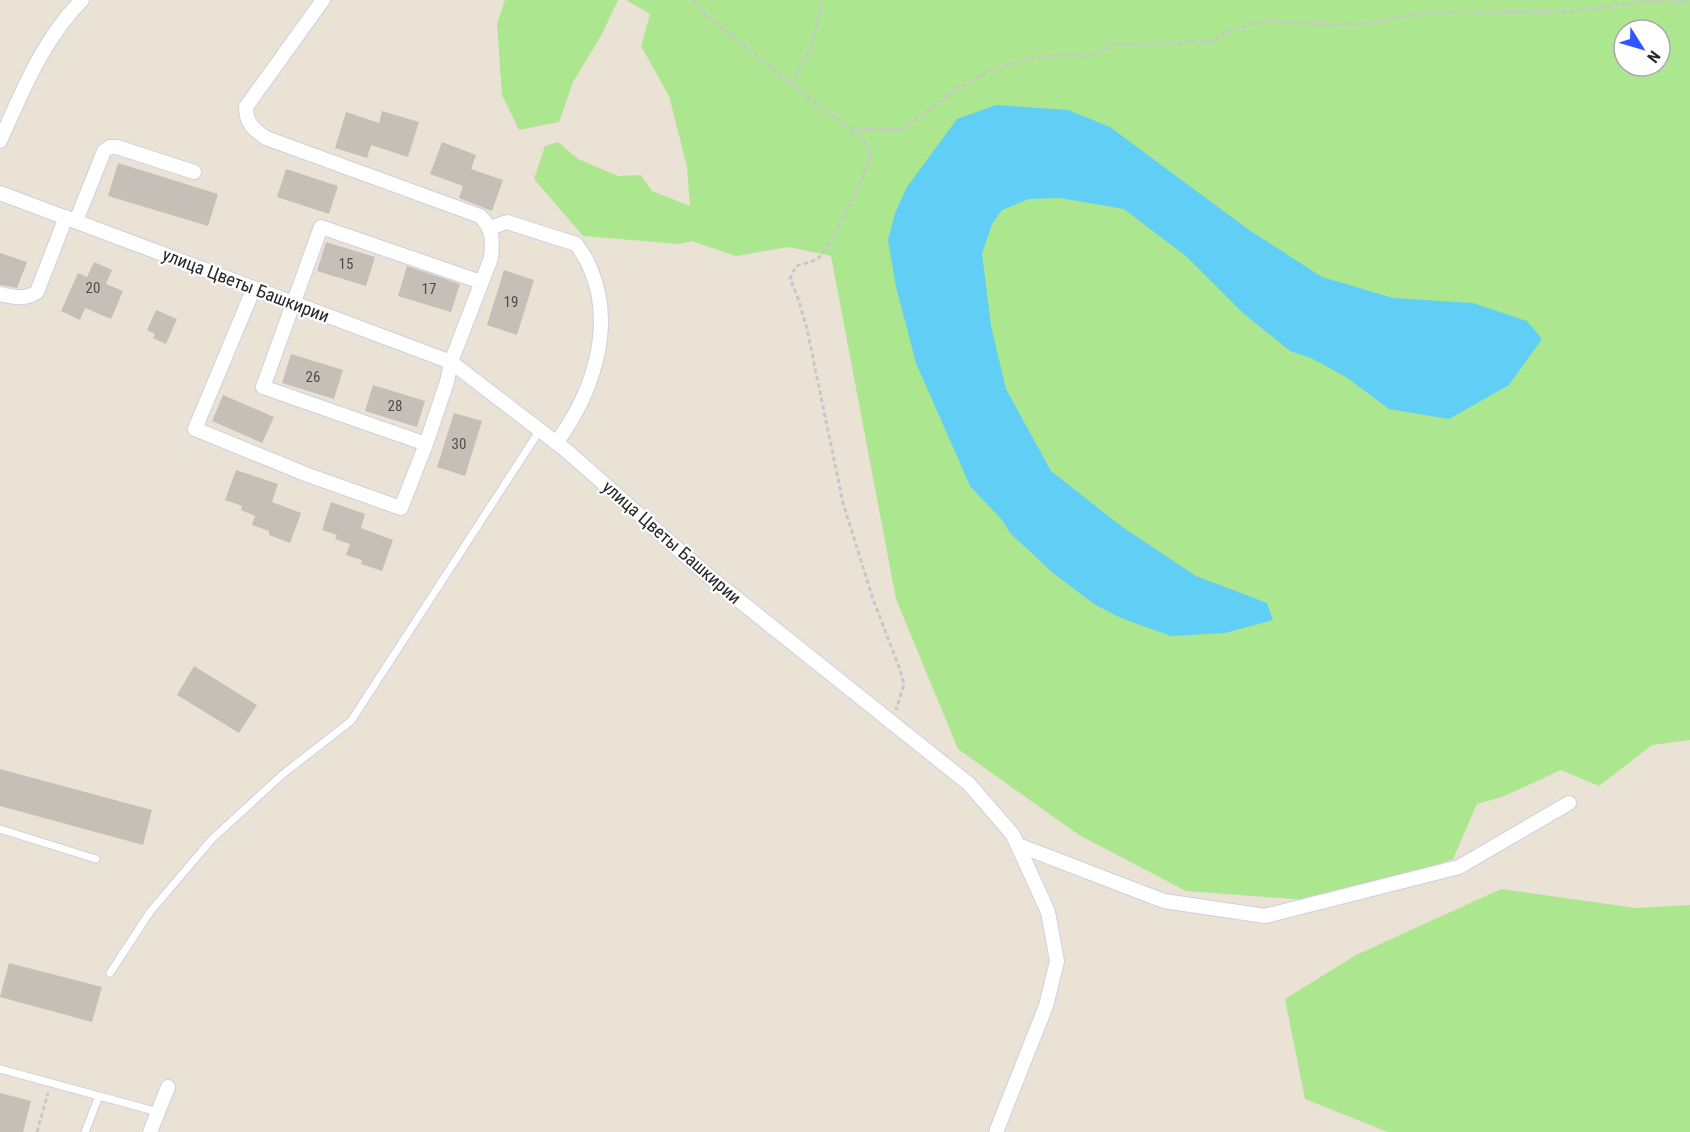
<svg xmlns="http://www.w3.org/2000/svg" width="1690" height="1132" font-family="'Roboto Condensed',sans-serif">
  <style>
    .green { fill: #ace68f; fill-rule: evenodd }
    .water { fill: #61cef5 }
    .building { fill: #c5bfb7 }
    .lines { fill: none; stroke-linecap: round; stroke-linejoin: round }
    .lane-casing { stroke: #ccd0e1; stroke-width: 9 }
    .street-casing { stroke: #ccd0e1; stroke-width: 16 }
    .path { stroke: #c7c7c7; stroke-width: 3; stroke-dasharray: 4.5 3; stroke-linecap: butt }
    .lane { stroke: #fff; stroke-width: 7 }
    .street { stroke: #fff; stroke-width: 14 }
    .labels { text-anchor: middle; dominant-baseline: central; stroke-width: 4.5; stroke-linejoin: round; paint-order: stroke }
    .number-label { font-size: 15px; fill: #4e4d4b }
    .street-label { font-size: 18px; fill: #272727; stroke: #fff }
  </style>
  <rect width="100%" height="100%" fill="#ebe2d6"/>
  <path class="green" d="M505,0H618L602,34L573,82L559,122L519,130L502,95L497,24Z
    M626,0H1690V740L1652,745L1599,786L1561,770L1502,797L1477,804L1453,859L1333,902L1186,891L1079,835L958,749L896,599L831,256L789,247L736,256L692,241L679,244L583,236L534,179L545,146L558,142L578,159L618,176L641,175L652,191L690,206L687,167L669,96L641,46L650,14ZM1624,30H1660V66H1624Z
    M1501,889L1636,908L1690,905V1132H1388L1305,1099L1285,999L1356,955Z"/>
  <path class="water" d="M996,105L1068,110L1110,127L1249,230L1322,277L1393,298L1473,303L1527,321L1542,339L1509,385L1449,419L1389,409L1346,377L1311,358L1290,351L1243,313L1187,257L1124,209L1060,198L1029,199L1002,210L992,224L982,254L991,326L1006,389L1051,471L1121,526L1196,576L1267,603L1273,620L1225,633L1171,636L1121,618L1094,604L1053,573L1010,533L1003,521L970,486L916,363L896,287L888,240L895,213L907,187L957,119Z"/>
  <path class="building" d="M382,111L419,122L408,157L371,145L367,158L335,148L346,112L379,123Z
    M442,142L476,155L471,169L503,180L492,211L459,198L463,186L430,174Z
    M118,163L218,194L208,226L108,196Z
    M286,169L338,186L329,214L277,197Z
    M326,242L375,257L366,286L317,271Z
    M0,253L27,262L17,288L0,285Z
    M94,262L112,270L106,284L123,291L111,319L85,308L80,320L61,311L78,273L87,277Z
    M407,266L460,284L451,312L398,296Z
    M504,270L534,280L517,335L487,325Z
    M156,310L177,319L166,344L153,338L155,334L147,330Z
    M291,354L343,370L334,399L282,383Z
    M373,385L425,401L417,427L365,411Z
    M223,395L274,417L262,443L212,421Z
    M454,413L482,421L465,476L437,467Z
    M236,470L278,484L272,502L301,513L290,543L269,535V531L252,525L255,516L241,510L242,506L225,500Z
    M331,502L365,514L361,528L393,540L382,571L361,564L362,560L346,555L350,544L335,539L337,535L322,530Z
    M194,666L257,705L239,733L177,695Z
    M0,769L152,810L143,845L0,806Z
    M9,963L102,987L92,1022L0,997Z
    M0,1093L31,1101L23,1132H0Z"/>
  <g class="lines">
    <g class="lane-casing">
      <path id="lane" d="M0,829L96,859
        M110,973L150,912L212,839L283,774L351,721L540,430
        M0,1069L158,1112
        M85,1132L99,1096"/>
    </g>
    <g class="street-casing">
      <path id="street" d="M323,0L246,107C246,123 253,129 266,138L480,216C493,229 493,240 491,258L451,362L447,382L426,444L263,387L321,227L481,282
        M0,141C22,92 43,39 82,0
        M0,193L451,362L567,451L706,574L969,784L1013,835L1048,912L1057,961L1046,1006L996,1132
        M76,221L104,151L110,147H117L194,172
        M490,228L507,222L576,244C581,251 587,259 590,268C616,326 592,395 556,443
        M254,288L195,429L308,475L401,508L426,444
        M0,294C13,297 25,300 37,292L66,217
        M1018,845L1164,901L1265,916L1459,867L1569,803
        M150,1132L168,1087"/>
    </g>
    <path class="path" d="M693,0L705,14L820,107L852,129L903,130L952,92L989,71L1030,58L1067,54L1081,57L1095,54L1113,44H1161L1212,41L1227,32L1264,21L1355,25L1422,13L1571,11L1641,2H1690
      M791,83L812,45L822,0
      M853,131C860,137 868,144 870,153C872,165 829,251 818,258C813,262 803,264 796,266L790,279L797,295L807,329L843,503L873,599L899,667L904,684L896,710
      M37,1132L48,1093"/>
    <use href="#lane" class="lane"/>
    <use href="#street" class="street"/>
  </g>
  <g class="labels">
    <g class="number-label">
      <text x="346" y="264">15</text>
      <text x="93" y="288">20</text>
      <text x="429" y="289">17</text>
      <text x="511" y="302">19</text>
      <text x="313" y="377">26</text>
      <text x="395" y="406">28</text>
      <text x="459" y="444">30</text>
    </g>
    <g class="street-label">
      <text transform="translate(246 285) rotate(21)">улица Цветы Башкирии</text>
      <text transform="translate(672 542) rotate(41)">улица Цветы Башкирии</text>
    </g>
  </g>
  <g transform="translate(1642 48) rotate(127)"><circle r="28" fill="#ffffff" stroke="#a9a9a9" stroke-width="1.5"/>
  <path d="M0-4.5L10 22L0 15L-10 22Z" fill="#2f56ff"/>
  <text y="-9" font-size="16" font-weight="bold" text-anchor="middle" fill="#272727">N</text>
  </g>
</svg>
